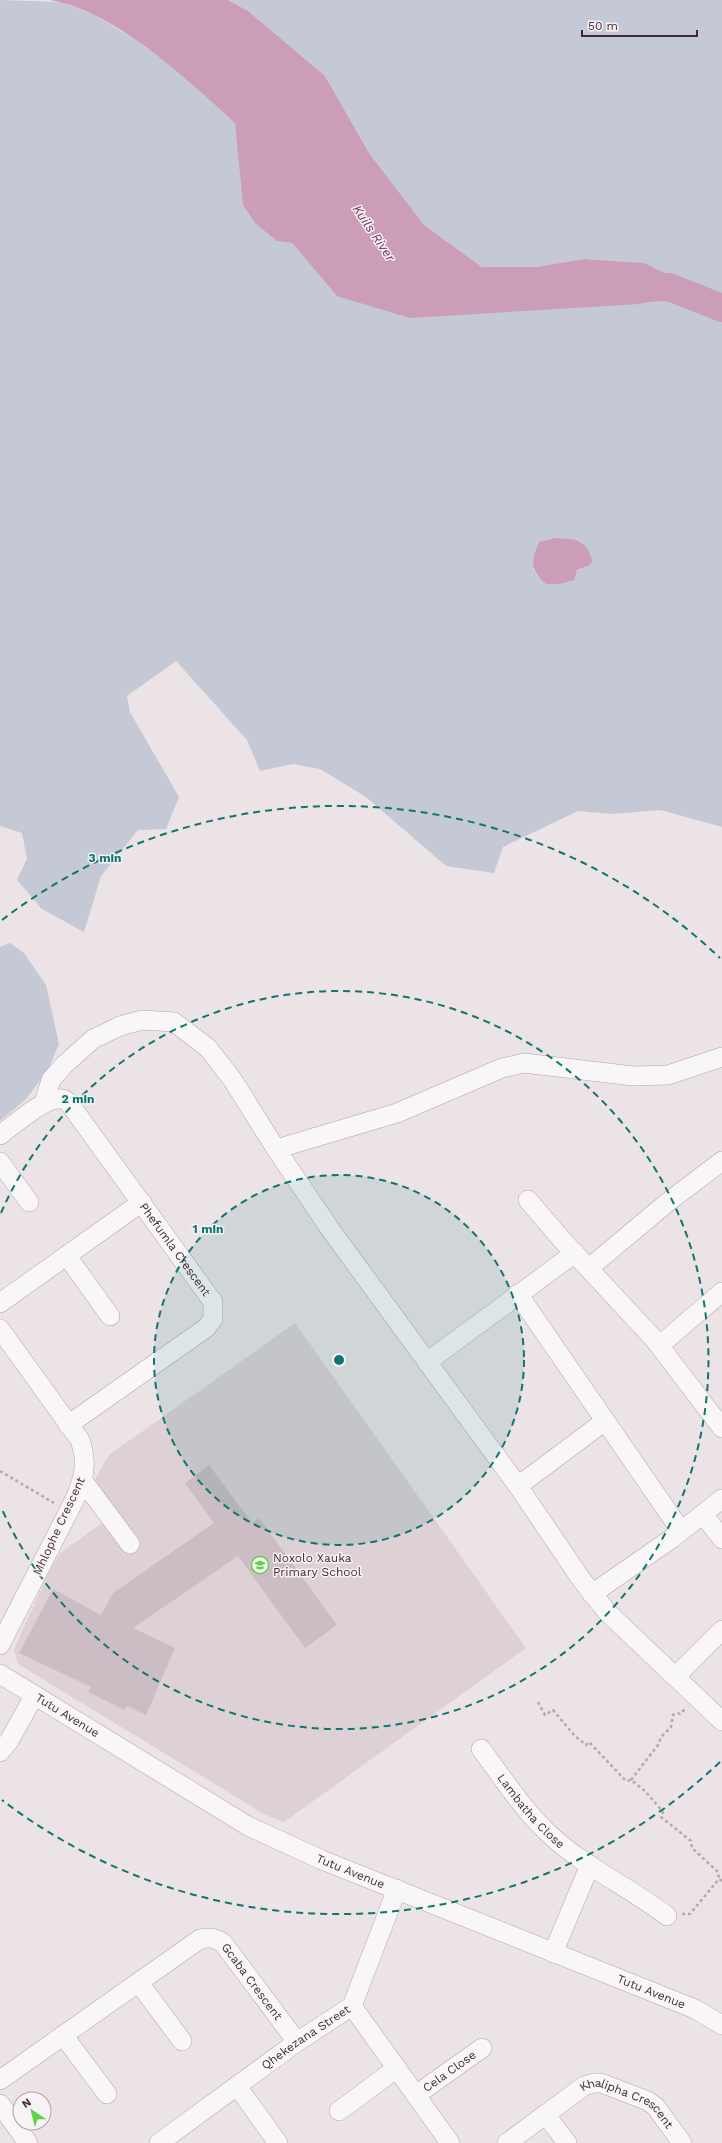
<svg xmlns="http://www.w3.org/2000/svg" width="722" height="2143" font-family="'Work Sans',sans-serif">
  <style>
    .built { fill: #ddd1d6 }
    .green { fill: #c4c9d5; fill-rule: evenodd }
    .water { fill: #cc9db6 }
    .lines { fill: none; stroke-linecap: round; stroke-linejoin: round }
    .river { stroke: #cc9db6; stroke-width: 28 }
    .building { fill: #cbbdc3 }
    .minor-casing { stroke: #b2a4aa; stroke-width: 20 }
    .path { stroke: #b4a8ad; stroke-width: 2.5; stroke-dasharray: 3 3; stroke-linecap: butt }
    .minor { stroke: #f9f6f7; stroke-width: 19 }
    .ring { fill: none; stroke: #0f766e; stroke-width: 2; stroke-dasharray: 7 5 }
    .labels { text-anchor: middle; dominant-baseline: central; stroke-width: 3; stroke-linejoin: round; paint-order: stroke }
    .street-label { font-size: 12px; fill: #442a35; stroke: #f8f3f5 }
    .poi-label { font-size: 12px; fill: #442a35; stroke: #f8f3f5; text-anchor: start }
    .water-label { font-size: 13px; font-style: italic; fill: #793355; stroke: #f8f3f5 }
    .centre { fill: #0f766e; stroke: #f8f3f5; stroke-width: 2 }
    .ring-label { font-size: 12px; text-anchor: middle; font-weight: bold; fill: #0f766e; stroke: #f8f3f5; stroke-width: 3; stroke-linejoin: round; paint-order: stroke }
  </style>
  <rect width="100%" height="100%" fill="#ebe3e6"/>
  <path class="built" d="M295,1323L526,1648L284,1822L264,1814L18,1664L14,1649L47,1576L60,1553L115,1514L93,1483L109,1455Z"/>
  <path class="green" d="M0,0L62,2L95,15L136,40L179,72L235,123L240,159L277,241L292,243L337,296L644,263L584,259L536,267H482L424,225L369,153L325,76L248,11L228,0H722V827L660,810L613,814L578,811L503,847L494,873L446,866L366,797L320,769L293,764L260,771L247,740L176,661L127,696L130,712L179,797L166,829L138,830L101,876L84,932L42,909L17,880L27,859L22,833L0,826ZM588,566L546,584L537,576L533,568Z
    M10,943L24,953L46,985L59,1044L48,1070L26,1099L0,1121V947Z"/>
  <path class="water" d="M49,0H228L248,11L325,76L369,153L424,225L482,267H536L584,259L644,263L676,279L675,297L639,304L410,318L337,296L292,243L277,241L255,223L243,205L235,123C189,81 113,9 49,0Z
    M556,538C576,539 588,540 592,562L588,566L577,570L574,580L559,584H546C530,571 531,561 539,542Z"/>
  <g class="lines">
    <path class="river" d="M638,288L669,287L722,308"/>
  </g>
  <path class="building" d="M209,1465L252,1523L259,1518L337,1625L305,1648L238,1556L133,1628L175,1648L146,1715L127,1706L125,1710L88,1692L91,1687L19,1653L53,1589L101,1615L113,1593L214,1523L185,1483Z"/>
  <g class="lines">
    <g class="minor-casing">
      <g id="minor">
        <path d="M44,1103L51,1080L64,1065L93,1039L120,1026L142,1020L174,1022L208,1048L232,1079L276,1149L330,1229L518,1486L581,1579L607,1612L722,1721"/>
        <path id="s1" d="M0,1135C14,1125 41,1100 58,1099C62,1098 66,1100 69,1103L213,1302V1319L206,1328L68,1425"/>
        <path d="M276,1149L397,1113L502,1068L524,1063L633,1076L668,1075L722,1057"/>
        <path d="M0,1162L29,1202"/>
        <path d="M528,1200L563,1241L654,1339L722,1428"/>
        <path d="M67,1256L110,1316"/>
        <path d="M589,1268L668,1202L722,1161"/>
        <path d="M518,1294L681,1531"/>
        <path d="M0,1303L142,1202"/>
        <path d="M0,1329L80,1440C88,1463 84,1478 75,1499L0,1645"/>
        <path d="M660,1345L722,1292"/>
        <path d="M427,1362L575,1253"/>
        <path d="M83,1481L130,1544"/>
        <path d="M518,1486L605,1421"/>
        <path d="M703,1514L722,1539"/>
        <path d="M592,1594L671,1539L722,1499"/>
        <path id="s2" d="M0,1674L248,1826L322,1860L695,2009L722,2025"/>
        <path d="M676,1676L722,1630"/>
        <path id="s3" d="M481,1749C502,1777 522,1808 547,1832C582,1866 628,1886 667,1916"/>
        <path d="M0,1752L9,1741L34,1696"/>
        <path d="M553,1953L590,1865"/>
        <path d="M139,1983L182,2041"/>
        <path d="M352,2006L450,2143"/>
        <path d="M63,2035L107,2094"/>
        <path id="s4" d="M0,2080L200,1939C210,1937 215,1938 223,1943L297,2042"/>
        <path d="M237,2086L278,2143"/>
        <path id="s5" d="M416,2095L482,2048"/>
        <path d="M0,2104L28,2143"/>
        <path d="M339,2111L397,2068"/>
        <path d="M546,2115L567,2143"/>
        <path id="s6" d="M159,2143L297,2042L352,2006L397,1889"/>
        <path id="s7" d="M507,2143L584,2086L594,2083H601L648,2101L656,2107L682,2143"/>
      </g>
    </g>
    <path class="path" d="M0,1471L54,1503
      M538,1702L545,1715L553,1710L574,1735L586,1745L589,1742L626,1781L631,1780L645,1791L663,1812L661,1817L691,1841L692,1848L718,1872L719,1879
      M631,1780L658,1745L661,1737L671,1727L673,1715L678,1713L680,1714L685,1709
      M682,1914H690L719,1879L722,1881"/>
    <use href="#minor" class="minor"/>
  </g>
  <circle cx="339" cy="1360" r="185" fill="#0f766e" fill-opacity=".12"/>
  <g class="ring">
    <circle cx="339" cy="1360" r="185"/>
    <path d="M1 1213A369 369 0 1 1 1 1507"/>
    <path d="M720 1762A554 554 0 0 1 2 1800M2 920A554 554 0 0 1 720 958"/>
  </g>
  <defs>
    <g id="school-ring" transform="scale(0.9)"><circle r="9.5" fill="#f8f3f5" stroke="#61d246" stroke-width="1.5"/><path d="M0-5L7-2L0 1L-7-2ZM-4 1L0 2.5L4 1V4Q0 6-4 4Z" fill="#61d246"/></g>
  </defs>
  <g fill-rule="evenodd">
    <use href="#school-ring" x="260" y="1565"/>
  </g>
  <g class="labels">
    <g class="street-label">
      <text stroke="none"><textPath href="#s1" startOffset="262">Phefumla Crescent</textPath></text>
      <text transform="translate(59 1526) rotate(-65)">Mhlophe Crescent</text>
      <text stroke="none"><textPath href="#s2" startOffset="79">Tutu Avenue</textPath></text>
      <text stroke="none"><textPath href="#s3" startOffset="80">Lambatha Close</textPath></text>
      <text stroke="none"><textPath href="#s2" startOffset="403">Tutu Avenue</textPath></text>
      <text stroke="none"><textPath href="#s4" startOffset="317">Gcaba Crescent</textPath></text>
      <text stroke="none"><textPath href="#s2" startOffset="727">Tutu Avenue</textPath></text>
      <text stroke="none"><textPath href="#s6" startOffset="181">Qhekezana Street</textPath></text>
      <text stroke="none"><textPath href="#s5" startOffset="41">Cela Close</textPath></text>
      <text stroke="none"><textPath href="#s7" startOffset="145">Khalipha Crescent</textPath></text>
    </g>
    <g class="poi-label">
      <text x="273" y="1558">Noxolo Xauka<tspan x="273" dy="14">Primary School</tspan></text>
    </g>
    <g class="water-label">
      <text transform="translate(374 233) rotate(56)">Kuils River</text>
    </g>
  </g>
  <circle cx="339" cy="1360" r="6" class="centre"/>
  <g class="ring-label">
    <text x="105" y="862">3 min</text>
    <text x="78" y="1103">2 min</text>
    <text x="208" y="1233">1 min</text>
  </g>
  <g transform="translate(32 2111) rotate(325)"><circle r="19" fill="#f8f3f5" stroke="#b0a3a8"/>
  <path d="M0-3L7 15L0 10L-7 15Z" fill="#61d246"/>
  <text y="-6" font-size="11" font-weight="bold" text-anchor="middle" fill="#442a35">N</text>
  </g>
  <path d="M582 30v6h115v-6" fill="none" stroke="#442a35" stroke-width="2"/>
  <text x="588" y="30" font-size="12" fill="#442a35" stroke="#f8f3f5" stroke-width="3" paint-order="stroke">50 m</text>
</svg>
